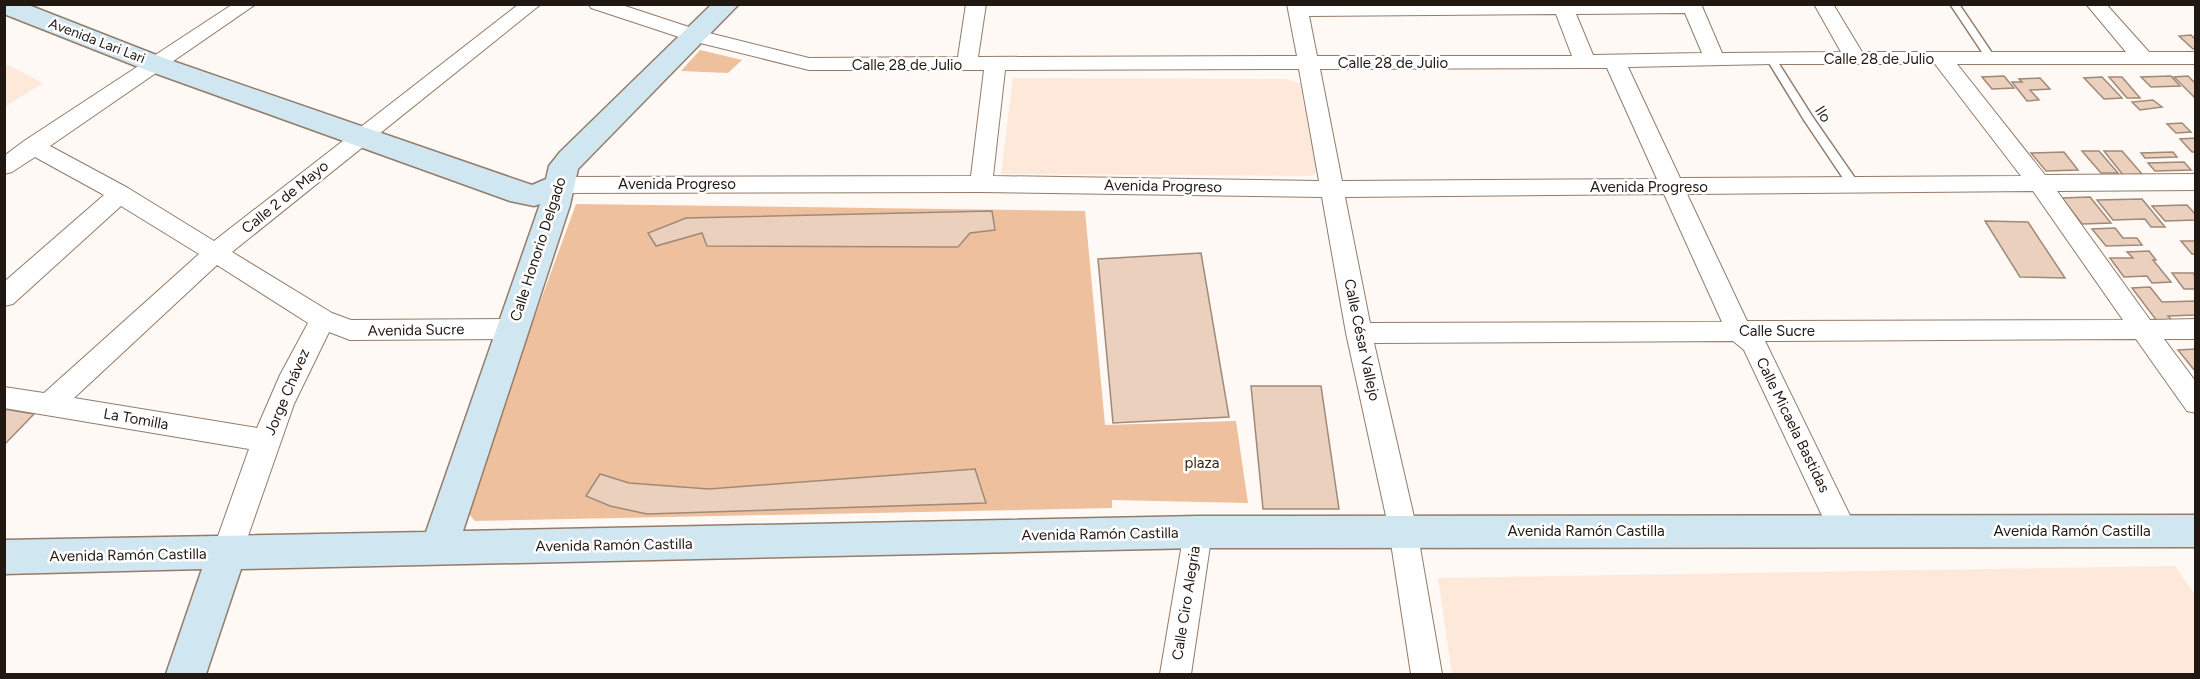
<svg xmlns="http://www.w3.org/2000/svg" width="2200" height="679" font-family="Figtree,sans-serif">
  <style>
    .built { fill: #fde8da }
    .green { fill: #eec09e }
    .building { fill: #ead0bd; stroke: #a18977; stroke-width: 1.5 }
    .lines { fill: none; stroke-linecap: round; stroke-linejoin: round }
    .lane-casing { stroke: #937c6a; stroke-width: 3 }
    .street-casing { stroke: #937c6a; stroke-width: 2 }
    .secondary-casing { stroke: #937c6a; stroke-width: 3 }
    .lane { fill: #fff; fill-rule: evenodd }
    .street { fill: #fff; fill-rule: evenodd }
    .secondary { fill: #d0e7f1; fill-rule: evenodd }
    .labels { text-anchor: middle; dominant-baseline: central; stroke-width: 5; stroke-linejoin: round; paint-order: stroke }
    .far-street-label { font-size: 14px; fill: #211811; stroke: #fff }
    .street-label { font-size: 15px; fill: #211811; stroke: #fff }
    .park-label { font-size: 15px; fill: #3c220c; stroke: #fff }
  </style>
  <rect width="100%" height="100%" fill="#fef9f5"/>
  <path class="built" d="M8,65L43,83L5,107V66Z
    M1013,78L1287,79L1300,84L1317,171L1312,176L1001,174Z
    M2175,566L2195,595V674H1452L1438,578Z"/>
  <path class="green" d="M700,50L742,60L728,73L681,71Z
    M576,204L1085,211L1105,425L1236,421L1248,503L1112,500V508L475,521L468,513L466,505Z"/>
  <path class="building" d="M2191,35L2196,40V48L2193,49L2179,36Z
    M2004,76L2014,88L1992,89L1982,77Z
    M2171,76L2180,86L2151,87L2141,77Z
    M2188,76L2196,84V99L2174,77Z
    M2102,77L2122,98L2104,99L2084,78Z
    M2109,77H2122L2140,98H2127Z
    M2040,78L2050,89L2030,90L2039,100L2027,101L2012,82H2022L2019,79Z
    M2153,100L2162,107L2140,110L2132,102Z
    M2182,123L2191,132L2176,133L2167,124Z
    M2196,138V152H2192L2180,139Z
    M2082,151H2099L2118,173H2101Z
    M2104,151H2122L2142,174L2123,175Z
    M2064,152L2078,170L2046,171L2031,153Z
    M2173,152L2177,157L2145,158L2141,153Z
    M2184,162L2191,170L2155,171L2148,163Z
    M2090,197L2111,223L2082,224L2062,198Z
    M2142,199L2165,227H2151L2145,219L2113,220L2097,200Z
    M2187,205L2196,215V220L2165,221L2152,206Z
    M992,211L995,230L970,233L958,247L707,246L702,233L656,246L648,233L686,218Z
    M1985,221L2028,222L2065,278L2020,277Z
    M2115,228L2123,238H2137L2142,245L2106,246L2092,229Z
    M2181,241H2196V254H2192Z
    M2149,251L2156,260H2153L2171,282L2152,283L2147,276L2124,277L2110,258H2133L2127,252Z
    M1201,253L1229,417L1113,423L1098,259Z
    M2172,273H2194L2196,289H2184Z
    M2150,287L2162,302L2196,301V315L2168,316L2172,320L2157,321L2132,288Z
    M2196,349V371H2195L2178,350Z
    M1251,386H1321L1339,509H1263Z
    M4,409L34,414L4,445Z
    M975,469L986,503L647,514L610,506L586,496L600,474L629,483L709,489Z"/>
  <g class="lines">
    <g class="lane-casing">
      <path id="lane" d="M1950,4H1959L1996,59L1994,61H1988Z
        M1771,55L1774,56L1812,116L1857,181L1858,184L1857,187H1849L1804,120L1766,58Z"/>
    </g>
    <g class="street-casing">
      <path id="street" d="M233,4H256L50,146L128,188L214,241L519,4H541L232,252L332,313L351,320L512,319L521,322L525,329L521,336L512,339L350,340L329,332L294,404L242,553L237,562L227,566L217,562L212,553L249,449L4,408V387L44,393L199,254L121,206L13,304L4,306V282L104,195L35,157L12,172L4,174V156L24,141ZM217,265L308,323L280,375L257,428L74,398Z
        M589,4H619L701,31L809,58L958,57L966,4H986L978,57L1297,56L1287,4H1701L1722,53L1841,52L1814,4H1833L1862,52H2126L2086,4H2106L2149,52H2196V64H1957L2045,175L2196,174V190L2057,191L2150,320L2196,319V339H2164L2196,382V413L2187,411L2136,339L1765,341L1858,532L1854,541L1844,545L1834,541L1744,350L1733,341L1374,343L1417,530L1442,674H1411L1389,530L1346,333L1322,197L981,192L560,193L552,191L549,185L552,179L560,177L971,176L984,70H809L688,40L591,8ZM1685,13L1702,53L1593,55L1576,14ZM1556,14L1572,56H1317L1309,16ZM1771,64H1935L2021,176L1680,178L1628,67ZM1585,68H1607L1657,179L1342,181L1320,69ZM1299,69L1319,181L993,176L1005,70ZM2033,191L2123,320L1747,321L1687,194ZM1664,194L1722,322L1370,323L1345,197Z
        M1198,519L1208,523L1212,532L1191,674H1160L1184,532L1188,523Z"/>
    </g>
    <g class="secondary-casing">
      <path id="secondary" d="M4,4H26L164,58L532,185L546,179L549,166L560,152L712,4H739L578,169L570,205L463,531L1198,516L2196,515V547L1198,548L241,569L206,674H166L202,569L4,574V540L426,532L540,204L534,206L510,201L146,70L4,14Z"/>
    </g>
    <use href="#lane" class="lane"/>
    <use href="#street" class="street"/>
    <use href="#secondary" class="secondary"/>
  </g>
  <g class="labels">
    <g class="far-street-label">
      <text transform="translate(97 41) rotate(21)">Avenida Lari Lari</text>
    </g>
    <g class="street-label">
      <text x="1879" y="59">Calle 28 de Julio</text>
      <text x="1393" y="63">Calle 28 de Julio</text>
      <text x="907" y="65">Calle 28 de Julio</text>
      <text transform="translate(1823 114) rotate(57)">Ilo</text>
      <text x="677" y="184">Avenida Progreso</text>
      <text transform="translate(1163 186) rotate(1)">Avenida Progreso</text>
      <text x="1649" y="187">Avenida Progreso</text>
      <text transform="translate(285 197) rotate(-39)">Calle 2 de Mayo</text>
      <text transform="translate(538 249) rotate(-72)">Calle Honorio Delgado</text>
      <text transform="translate(416 330) rotate(-1)">Avenida Sucre</text>
      <text x="1777" y="331">Calle Sucre</text>
      <text transform="translate(1362 340) rotate(78)">Calle César Vallejo</text>
      <text transform="translate(287 392) rotate(-67)">Jorge Chávez</text>
      <text transform="translate(136 419) rotate(10)">La Tomilla</text>
      <text transform="translate(1793 425) rotate(64)">Calle Micaela Bastidas</text>
      <text x="1586" y="531">Avenida Ramón Castilla</text>
      <text x="2072" y="531">Avenida Ramón Castilla</text>
      <text transform="translate(1100 534) rotate(-1)">Avenida Ramón Castilla</text>
      <text transform="translate(614 545) rotate(-1)">Avenida Ramón Castilla</text>
      <text transform="translate(128 555) rotate(-1)">Avenida Ramón Castilla</text>
      <text transform="translate(1186 603) rotate(-81)">Calle Ciro Alegria</text>
    </g>
    <g class="park-label">
      <text x="1202" y="463">plaza</text>
    </g>
  </g>
  <rect width="2200" height="679" fill="none" stroke="#211811" stroke-width="12"/>
</svg>
